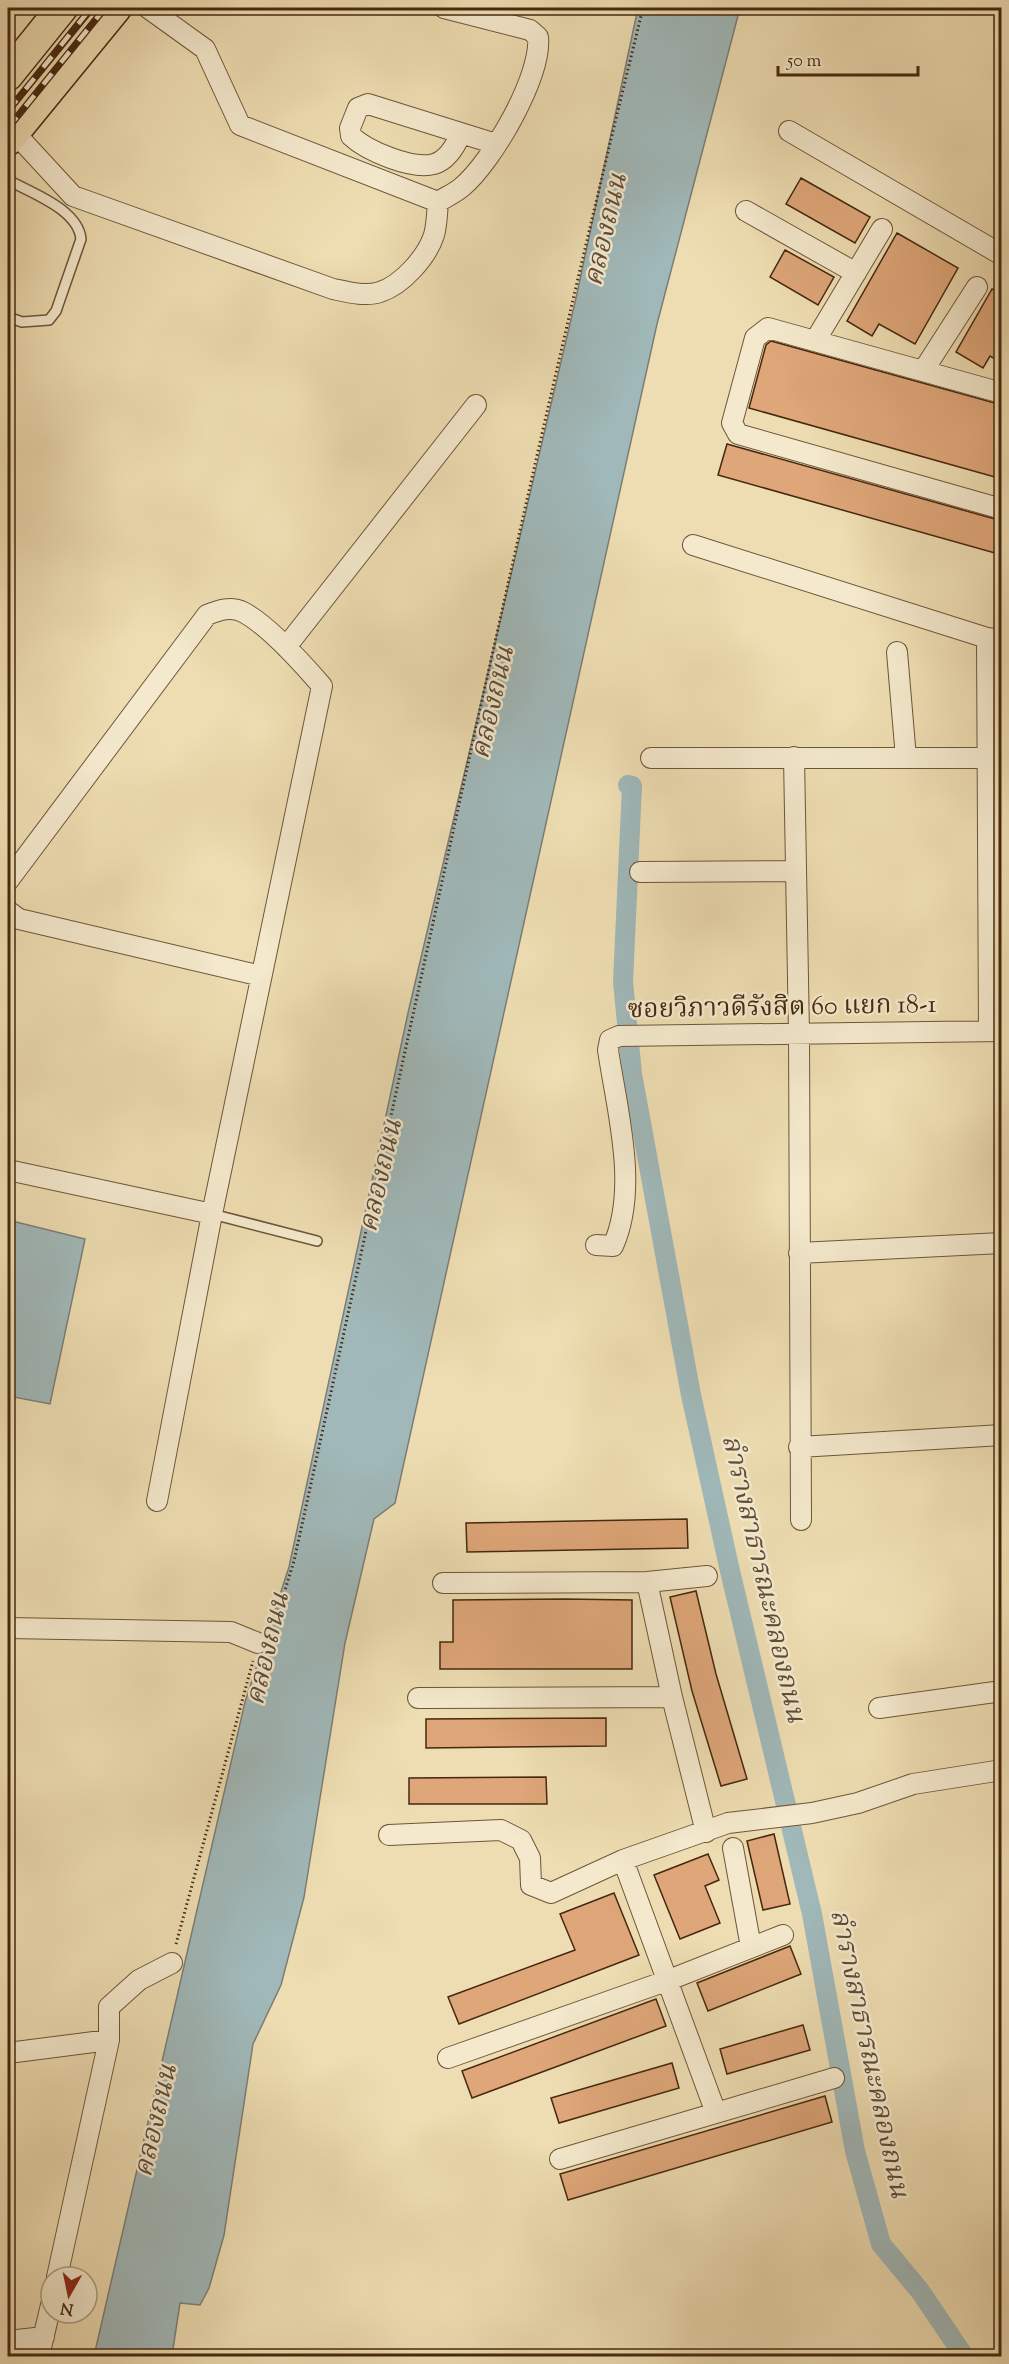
<svg xmlns="http://www.w3.org/2000/svg" width="1009" height="2364" font-family="'Sorts Mill Goudy','Noto Serif Thai',serif">
  <style>
    .water { fill: #a0b8b9; stroke: #7c7e75; stroke-width: 1.5 }
    .lines { fill: none; stroke-linecap: round; stroke-linejoin: round }
    .canal { stroke: #a0b8b9; stroke-width: 20 }
    .building { fill: #dea679; stroke: #45280f; stroke-width: 1.5 }
    .lane-casing { stroke: #6f5538; stroke-width: 12 }
    .street-casing { stroke: #6f5538; stroke-width: 22 }
    .primary-casing { stroke: #45280f; stroke-width: 33 }
    .path { stroke: #45280f; stroke-width: 3; stroke-dasharray: 1.5 3; stroke-linecap: butt }
    .lane { stroke: #f4e9cd; stroke-width: 9 }
    .street { stroke: #f4e9cd; stroke-width: 20 }
    .primary { stroke: #eeddb2; stroke-width: 30 }
    .rail-casing { stroke: #45280f; stroke-width: 7 }
    .rail { stroke: #f4e9cd; stroke-width: 4.5; stroke-dasharray: 14; stroke-linecap: butt }
    .labels { text-anchor: middle; dominant-baseline: central; stroke-width: 5; stroke-linejoin: round; paint-order: stroke }
    .street-label { font-size: 26px; fill: #45280f; stroke: #f4e9cd }
    .water-label { font-size: 27px; font-style: italic; fill: #5c4c3a; stroke: #f4e9cd }
  </style>
  <rect width="100%" height="100%" fill="#eeddb2"/>
  <filter id="stains"><feTurbulence type="fractalNoise" baseFrequency=".00333" numOctaves="4"/><feColorMatrix values="0 0 0 0 .2 0 0 0 0 .09 0 0 0 0 .02 0 0 0 .5 -.17"/></filter>
  <radialGradient id="worn" r=".72"><stop offset=".6" stop-color="#630" stop-opacity="0"/><stop offset="1" stop-color="#630" stop-opacity=".3"/></radialGradient>
  <path class="water" d="M638,8H740L657,324L395,1503L374,1519L345,1643L304,1897L281,1985L253,2044L224,2235L209,2288L200,2305L180,2303L173,2349L184,2356H94L245,1702L289,1567L408,1013L576,298Z
    M8,1220L85,1239L50,1404L8,1396Z"/>
  <g class="lines">
    <path class="canal" d="M628,785L632,786L623,982L632,1074L691,1395L730,1571L812,1914L855,2151L881,2244L920,2291L964,2356"/>
  </g>
  <path class="building" d="M801,178L870,217L855,243L786,204Z
    M897,233L958,268L915,344L879,324L872,336L847,321Z
    M785,250L834,277L818,305L770,277Z
    M992,289L1002,294V363L990,356L983,368L956,352Z
    M771,341L1002,405V479L749,408L766,345Z
    M727,444L1002,521V555L718,475Z
    M687,1519L688,1548L467,1552L466,1523Z
    M696,1591L716,1674L747,1779L721,1786L692,1691L670,1597Z
    M565,1599L632,1600V1669H440V1642H453V1600Z
    M606,1718V1746L426,1748V1719Z
    M546,1777L547,1804H409V1778Z
    M774,1834L790,1904L763,1910L747,1841Z
    M708,1854L719,1880L705,1886L720,1923L680,1939L654,1875Z
    M614,1893L639,1955L459,2024L448,1997L575,1950L560,1914Z
    M790,1946L801,1974L708,2011L697,1983Z
    M656,1999L666,2026L472,2098L462,2071Z
    M803,2025L810,2050L727,2074L720,2049Z
    M672,2063L679,2088L559,2123L551,2098Z
    M825,2096L832,2122L568,2200L560,2174Z"/>
  <g class="lines">
    <g class="lane-casing">
      <path id="lane" d="M8,180C31,193 78,209 81,239L56,311L49,320L22,322L8,317
        M212,1214L317,1241"/>
    </g>
    <g class="street-casing">
      <path id="street" d="M148,8L205,49L240,125L438,202
        M789,131L1002,255
        M14,132L73,196L333,289C347,292 366,297 380,292C402,285 427,257 434,235C437,225 437,212 438,202
        M461,133C456,145 448,160 434,164C412,170 367,151 351,136L350,128L358,108L368,104L496,144
        M438,202C446,197 455,193 462,187C492,162 542,76 538,37L530,30L444,8
        M746,211L856,273
        M815,341L882,229
        M923,371L977,287
        M1002,393L768,328L755,338L732,423L738,434L1002,509
        M693,545L987,638L1002,640
        M987,638L989,1031
        M286,647L476,405
        M897,652L906,758
        M794,757L799,1034L801,1520
        M651,758H999
        M640,872L796,871
        M8,881L207,615C219,610 231,606 243,612C268,625 303,664 322,686L212,1214L157,1501
        M8,911L19,919L261,976
        M8,1170L212,1214
        M596,1245L613,1246C639,1188 617,1111 608,1050L610,1040L619,1036L1002,1031
        M799,1253L1002,1243
        M799,1447L1002,1435
        M647,1582L672,1697
        M443,1583L647,1582L707,1576
        M8,1628L231,1632L258,1643
        M418,1698L672,1697L706,1832
        M879,1708L1002,1691
        M389,1835L501,1830L521,1840L530,1858L531,1885L551,1893L623,1860L728,1823L812,1813L858,1803L913,1784L1002,1770
        M733,1848L751,1947
        M623,1860L716,2113L834,2078
        M8,2053L109,2040
        M448,2058L669,1980L783,1935
        M560,2159L716,2113
        M57,2277L109,2040V2007L139,1980L172,1963
        M8,2341L44,2337
        M39,2356L51,2305"/>
    </g>
    <g class="primary-casing">
      <path id="primary" d="M8,75L62,8
        M8,140L116,8"/>
    </g>
    <path class="path" d="M272,1632L294,1561C408,1043 516,523 643,8
      M176,1944L253,1661"/>
    <use href="#lane" class="lane"/>
    <use href="#street" class="street"/>
    <use href="#primary" class="primary"/>
    <g class="rail-casing">
      <path id="rail" d="M8,111L91,8
        M8,128L105,8"/>
    </g>
    <use href="#rail" class="rail"/>
  </g>
  <g class="labels">
    <g class="street-label">
      <text transform="translate(782 1008) rotate(-1)">ซอยวิภาวดีรังสิต 60 แยก 18-1</text>
    </g>
    <g class="water-label">
      <text transform="translate(607 230) rotate(-77)">คลองถนน</text>
      <text transform="translate(494 703) rotate(-77)">คลองถนน</text>
      <text transform="translate(382 1176) rotate(-77)">คลองถนน</text>
      <text transform="translate(762 1579) rotate(77)">ลำรางสาธารณะคลองถนน</text>
      <text transform="translate(269 1649) rotate(-77)">คลองถนน</text>
      <text transform="translate(868 2054) rotate(78)">ลำรางสาธารณะคลองถนน</text>
      <text transform="translate(157 2121) rotate(-77)">คลองถนน</text>
    </g>
  </g>
  <rect width="1009" height="2364" fill="none" stroke="#eeddb2" stroke-width="30"/>
  <rect x="9" y="9" width="991" height="2346" fill="none" stroke="#45280f" stroke-width="3"/>
  <rect x="15" y="15" width="979" height="2334" fill="none" stroke="#45280f" stroke-width="1.5"/>
  <g transform="translate(69 2295) rotate(189)"><circle r="28" fill="#f4e9cd" stroke="#ae9c81" stroke-width="1.5"/>
  <path d="M0-4.5L10 22L0 15L-10 22Z" fill="#8f2418"/>
  <text y="-9" font-size="16" font-weight="bold" text-anchor="middle" fill="#45280f">N</text>
  </g>
  <path d="M778 66v9h140v-9" fill="none" stroke="#45280f" stroke-width="3"/>
  <text x="787" y="66" font-size="18" fill="#45280f" stroke="#f4e9cd" stroke-width="4.5" paint-order="stroke">50 m</text>
  <rect width="100%" height="100%" filter="url(#stains)"/>
  <rect width="100%" height="100%" fill="url(#worn)"/>
</svg>
